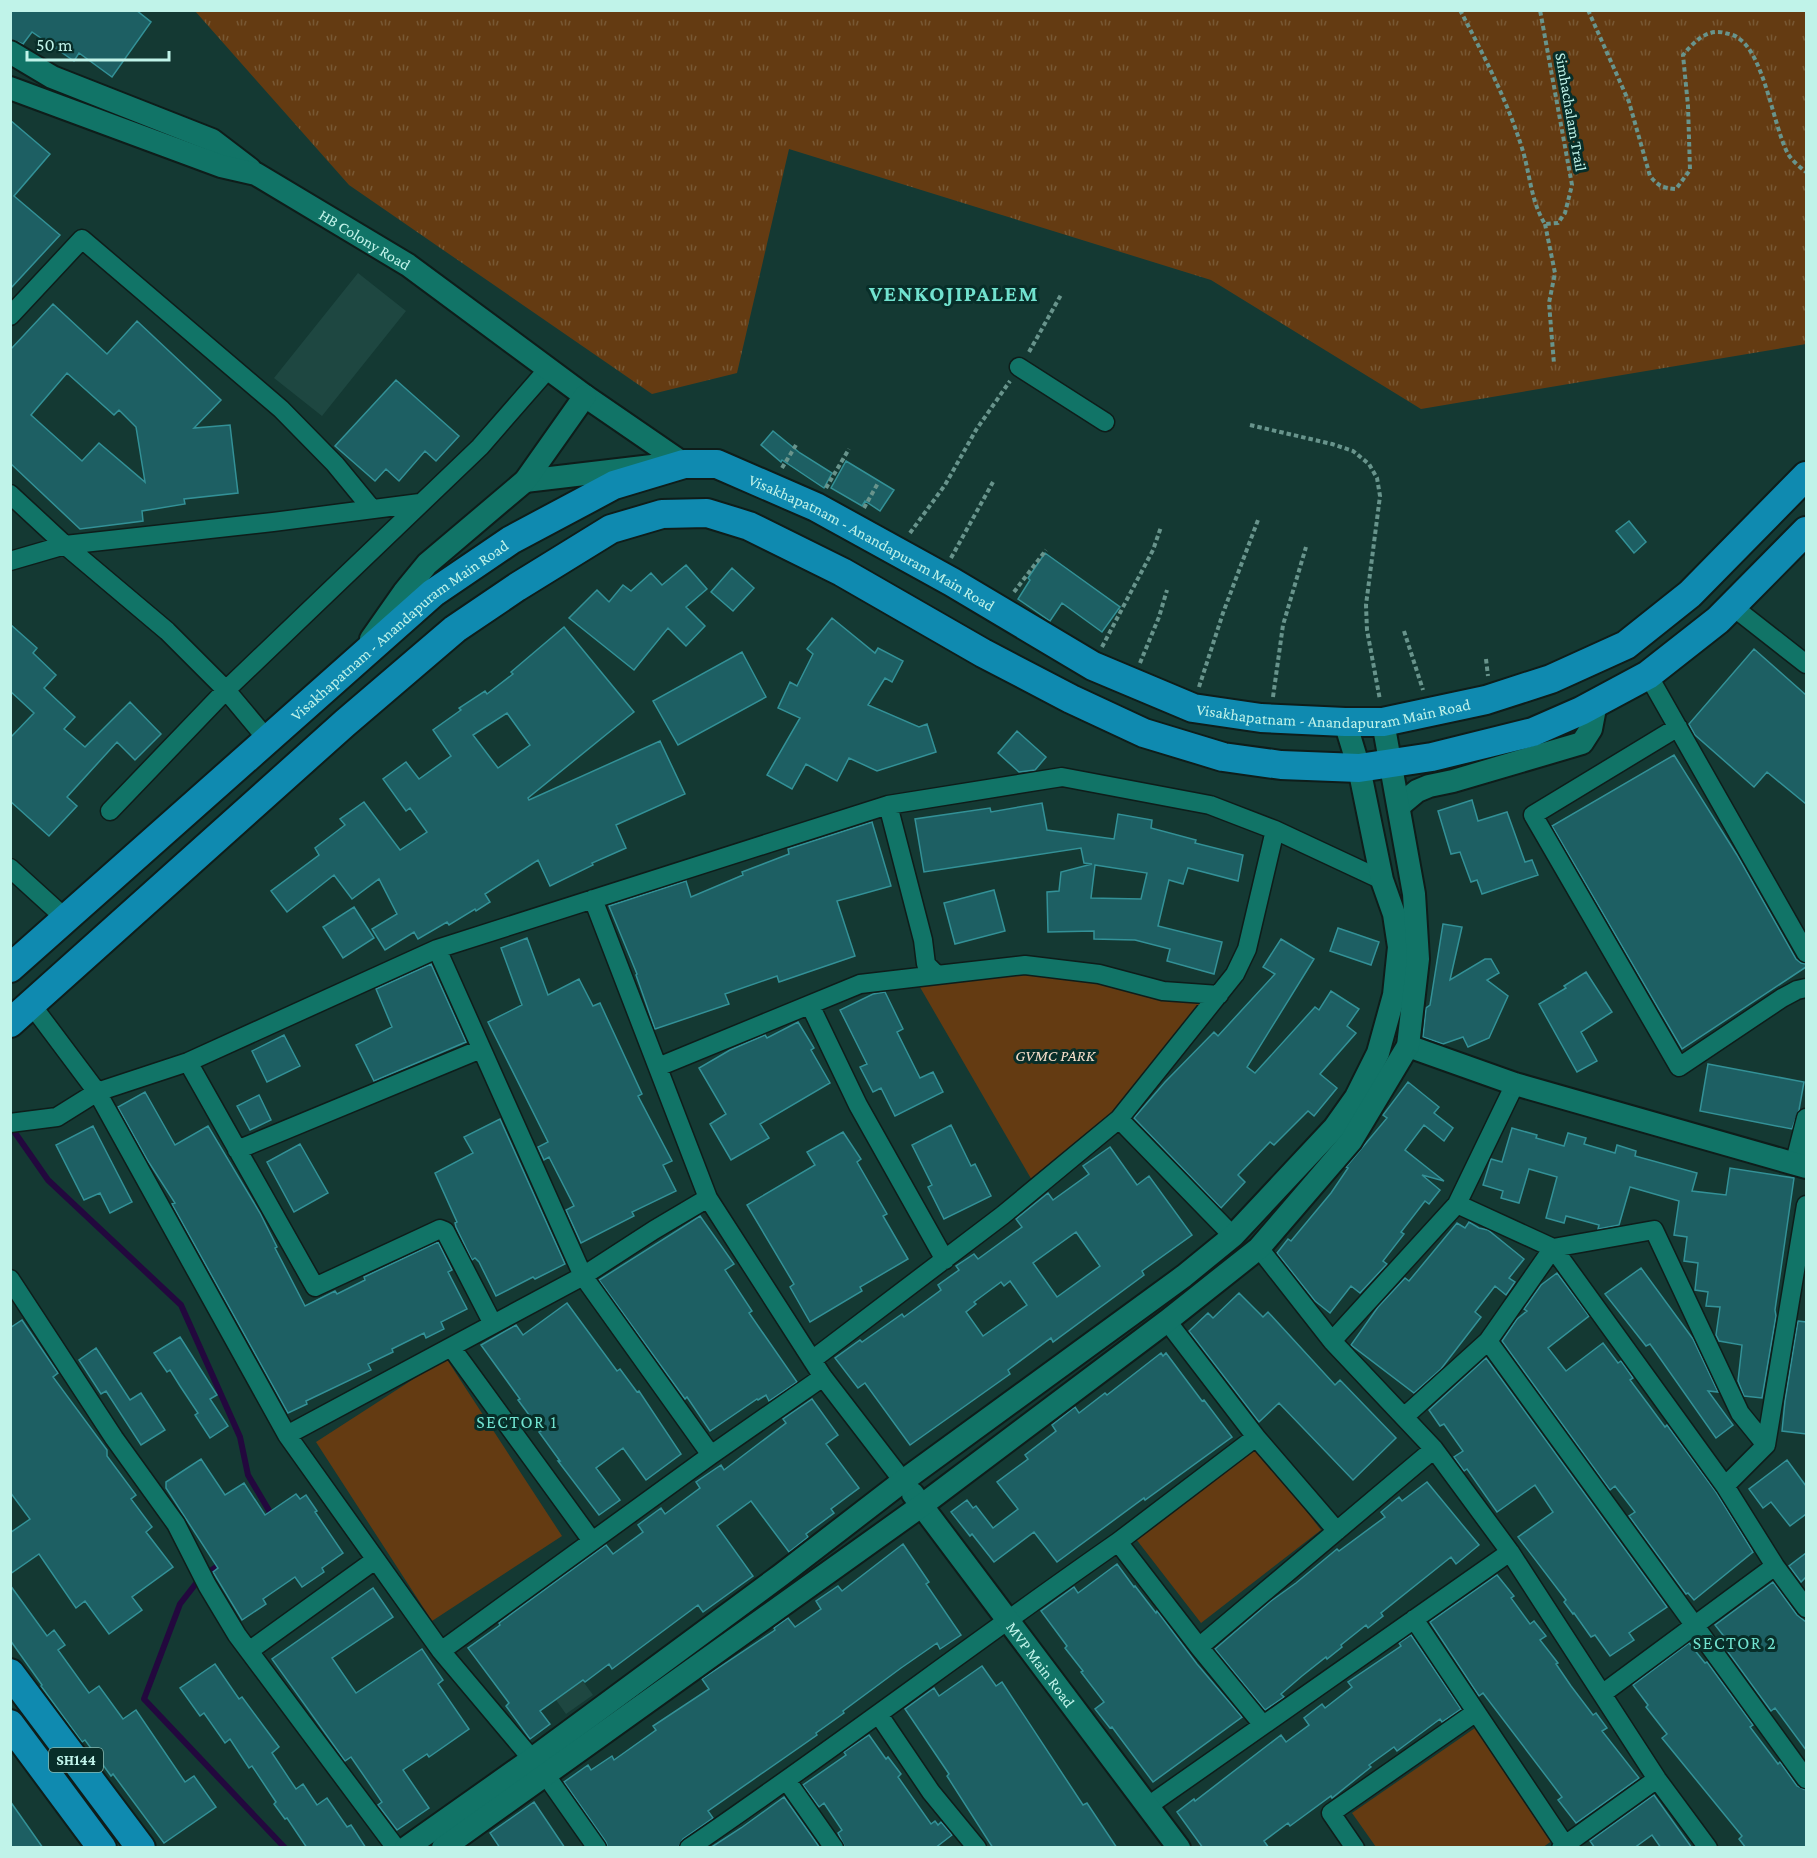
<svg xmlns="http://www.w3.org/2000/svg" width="1817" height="1858" font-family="'Crimson Pro',serif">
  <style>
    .built { fill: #1e4741 }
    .grass { fill: url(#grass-tufts) }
    .park { fill: #643b12 }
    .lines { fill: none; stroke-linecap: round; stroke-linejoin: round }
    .stream { stroke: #23083e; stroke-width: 6 }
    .building { fill: #1d5f63; stroke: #339197; stroke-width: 1.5; fill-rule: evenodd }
    .minor-casing { stroke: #0e1d1a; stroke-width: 21 }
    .tertiary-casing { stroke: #0e1d1a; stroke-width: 26 }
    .primary-casing { stroke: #0e1d1a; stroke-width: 32 }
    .path { stroke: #68948c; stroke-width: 4; stroke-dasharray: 4.5 3; stroke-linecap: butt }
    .minor { stroke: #117467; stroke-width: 18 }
    .tertiary { stroke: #117467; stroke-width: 22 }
    .primary { stroke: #0f8ab0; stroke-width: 28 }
    .labels { text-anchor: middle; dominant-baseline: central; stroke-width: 6; stroke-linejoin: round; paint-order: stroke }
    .shield { fill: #082e29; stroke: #89b8af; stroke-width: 1.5 }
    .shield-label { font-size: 15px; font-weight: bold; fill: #c0f3e9 }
    .street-label { font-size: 16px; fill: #c0f3e9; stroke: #082e29 }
    .park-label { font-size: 16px; font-style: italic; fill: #f6deca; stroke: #082e29 }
    .neighbourhood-label { font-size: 18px; letter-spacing: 1.5px; fill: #71e2cf; stroke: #082e29 }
    .district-label { font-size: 22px; font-weight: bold; letter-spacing: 1.5px; fill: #71e2cf; stroke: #082e29 }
  </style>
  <defs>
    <pattern id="grass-tufts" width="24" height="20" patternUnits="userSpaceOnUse" patternTransform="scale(1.5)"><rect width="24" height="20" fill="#643b12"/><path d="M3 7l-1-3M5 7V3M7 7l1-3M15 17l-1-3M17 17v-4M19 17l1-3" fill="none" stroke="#785834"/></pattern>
  </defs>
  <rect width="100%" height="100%" fill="#143933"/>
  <path class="built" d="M358,273L406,311L322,416L274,378Z
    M552,1639L593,1695L566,1714L526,1658Z"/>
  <path class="grass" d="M195,11H1806V344L1421,409L1211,280L789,149L737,373L652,394L349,185Z"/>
  <path class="park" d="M1023,969L1212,999L1124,1103L1033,1182L917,982Z
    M446,1358L562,1536L432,1621L316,1442Z
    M1256,1446L1321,1530L1201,1623L1136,1539Z
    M1475,1728L1553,1840L1542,1848L1376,1847L1352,1813Z"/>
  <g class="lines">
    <path class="stream" d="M11,1127L48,1180L181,1305L240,1437L248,1475L274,1519
      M224,1562L201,1577L180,1604L144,1699L285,1848"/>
  </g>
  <path class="building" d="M10,10H136L151,22L112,77L79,53L74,61L32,32L23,44L10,39Z
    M10,120L50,154L14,196L60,235L10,289Z
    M53,304L107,354L137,321L221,400L194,428L230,425L238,493L184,499L185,504L142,511L143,521L80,529L10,463V350ZM67,373L114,415L119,410L136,427L145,482L99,443L82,461L31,415Z
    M396,380L459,436L436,461L425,451L399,481L386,469L375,481L335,446Z
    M773,431L800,453L832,473L824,488L782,460L781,462L761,445Z
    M846,461L894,490L880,511L865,501L862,506L831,488Z
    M1629,521L1646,542L1634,553L1616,531Z
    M1045,553L1120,607L1102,632L1062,603L1050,621L1018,599L1030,580L1028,578Z
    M686,565L707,589L686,607L705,626L686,646L668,628L634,670L569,618L597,590L609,602L623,585L631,591L651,573L662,585Z
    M732,568L754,588L733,611L711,592Z
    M832,618L875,653L878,648L903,661L892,682L885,678L868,705L919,727L927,724L936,752L877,771L849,758L837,781L806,764L792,789L767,775L800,718L778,708L790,682L797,686L813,654L807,649Z
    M10,624L37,648L33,653L56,675L44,688L75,717L64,729L85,747L130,702L161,734L135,760L117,742L67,797L77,806L49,836L10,801V738L34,713L10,691Z
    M564,627L634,712L528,798L529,800L660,741L685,794L616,825L626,848L592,863L593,865L550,886L538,860L485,894L490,902L476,911L475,909L449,925L447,922L418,939L414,932L385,950L372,929L397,914L379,879L352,899L334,875L287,912L271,891L319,855L315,848L345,825L340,819L364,802L400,850L427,832L410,808L406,811L383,779L406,762L419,779L451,756L433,730L461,710L459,708L485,691L487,694L513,674L511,672ZM507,713L530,745L498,768L473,735Z
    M1754,649L1806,695V804L1767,772L1754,787L1695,735L1689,724Z
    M742,652L766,697L678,745L653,701Z
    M1017,731L1046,757L1035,770L1019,772L998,753Z
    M1674,755L1737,855L1796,959L1801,963L1806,964V967L1682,1049L1552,826Z
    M1472,800L1478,821L1507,812L1525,862L1532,860L1538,875L1482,894L1477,880L1471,882L1460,852L1451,854L1438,811Z
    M1042,803L1047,830L1114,839L1118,814L1152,820L1151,828L1196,840L1195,843L1243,855L1238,881L1188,868L1183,884L1169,880L1158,926L1222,942L1214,974L1167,961L1170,949L1135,940L1094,939V931L1048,932L1047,892L1059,891L1061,872L1092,864L1084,863L1081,848L924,872L915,819L990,808L991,812ZM1095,865L1147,873L1141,899L1091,898Z
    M872,822L891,886L837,901L855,956L779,982L777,976L725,994L729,1004L655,1029L636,975L637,974L609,906L686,881L691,897L743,875L742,872L789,854L788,849Z
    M994,890L1005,931L955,944L944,903Z
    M354,907L374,938L343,958L323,927Z
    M1443,924L1462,927L1450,980L1485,959H1491L1499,973L1487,980L1508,996L1489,1038L1468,1047L1463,1037L1443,1044L1423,1037L1426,1008L1430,1005Z
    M1338,928L1379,942L1371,965L1330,951Z
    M527,938L548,995L579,979L593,1006L600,1003L642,1094L638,1096L672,1161L663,1165L676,1191L632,1212L634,1216L581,1243L566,1210L574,1206L549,1157L544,1160L538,1147L548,1142L488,1022L522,1005L501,948Z
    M1281,939L1314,959L1247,1067L1255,1073L1315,1007L1319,1010L1331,991L1359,1009L1347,1026L1356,1033L1320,1074L1337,1088L1314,1116L1308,1111L1274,1145L1270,1142L1238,1175L1245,1182L1221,1208L1134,1118L1165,1082L1214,1032L1218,1036L1275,974L1263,967Z
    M431,964L466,1042L374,1081L356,1045L392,1027L376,989Z
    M1586,972L1612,1012L1581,1032L1597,1061L1577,1072L1539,1004L1566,988L1564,986Z
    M885,992L903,1029L897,1032L920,1078L933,1072L943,1092L895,1116L881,1088L873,1092L860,1067L867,1064L840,1010L873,994Z
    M798,1022L814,1048L811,1050L830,1083L760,1124L769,1138L731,1160L710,1124L726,1114L699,1068L730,1050L765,1035L767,1038Z
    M284,1035L300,1066L267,1082L252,1051Z
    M1708,1064L1804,1082L1799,1110L1792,1129L1700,1111Z
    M1408,1082L1439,1107L1434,1113L1453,1128L1444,1141L1424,1125L1405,1150L1444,1181L1422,1175L1440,1190L1429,1204L1425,1201L1401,1232L1404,1234L1383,1261L1387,1264L1360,1293L1351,1286L1330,1313L1315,1301L1277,1253L1288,1239L1291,1241L1331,1193L1348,1168L1346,1167L1387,1118L1383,1115Z
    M145,1092L175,1145L208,1126L260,1213L277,1247L275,1248L305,1306L335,1291L337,1294L365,1280L364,1277L438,1242L452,1270L448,1272L467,1309L441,1322L444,1329L426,1338L424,1333L392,1349L393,1352L368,1364L371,1370L306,1401L307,1404L288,1413L172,1204L175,1203L148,1161L118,1107Z
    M259,1095L271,1120L250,1130L237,1106Z
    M500,1119L565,1264L535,1279L533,1277L496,1296L479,1262L475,1258L472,1260L456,1227L455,1223L457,1222L435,1173L473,1153L464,1137Z
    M951,1125L971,1166L975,1164L991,1196L944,1219L928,1187L932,1185L912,1145Z
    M93,1126L132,1202L110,1213L100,1193L84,1200L56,1145Z
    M1512,1128L1537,1135L1536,1138L1564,1146L1568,1133L1586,1138L1584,1144L1615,1153L1617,1145L1636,1151L1635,1156L1697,1173L1692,1191L1726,1195L1730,1168L1794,1178L1775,1310L1776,1316L1762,1398L1744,1396L1738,1381L1742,1345L1719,1341L1716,1335L1720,1307L1706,1306L1708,1292L1695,1290L1698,1263L1684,1261L1687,1237L1674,1235L1679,1201L1630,1187L1619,1225L1598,1229L1599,1225L1566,1216L1564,1223L1546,1218L1557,1177L1529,1169L1519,1203L1501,1198L1503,1191L1483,1185L1491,1159L1502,1162Z
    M843,1132L861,1159L857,1162L887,1214L883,1216L908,1259L860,1287L862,1291L810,1322L790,1287L794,1284L747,1205L815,1165L807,1152Z
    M300,1144L328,1193L294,1212L267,1162Z
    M1110,1147L1137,1185L1149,1176L1192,1235L1142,1271L1144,1275L1053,1342L1051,1338L1008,1370L1010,1374L910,1445L865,1383L858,1388L835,1358L860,1340L862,1342L902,1314L904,1317L941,1290L938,1285L959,1270L956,1266L974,1254L978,1259L1022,1227L1016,1219L1048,1193L1053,1200L1089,1174L1083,1166ZM1076,1232L1100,1266L1057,1297L1033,1263ZM1010,1281L1027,1305L983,1336L966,1312L976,1304L974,1302L1001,1282L1004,1286Z
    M700,1216L734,1264L725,1270L752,1311L749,1313L797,1382L769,1401L766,1395L758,1400L757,1399L710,1431L687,1397L685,1399L599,1280Z
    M1469,1222L1479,1228L1488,1230L1524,1259L1509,1278L1515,1282L1506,1295L1495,1286L1475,1312L1481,1317L1441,1369L1414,1393L1351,1345L1378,1307L1405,1278L1409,1281L1457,1223L1465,1228Z
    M1641,1268L1693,1339L1718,1392L1708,1391L1733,1425L1716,1438L1650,1344L1646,1346L1605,1294Z
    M1557,1273L1589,1316L1548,1348L1566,1371L1603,1343L1618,1363L1621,1361L1633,1378L1630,1380L1648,1404L1665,1427L1667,1425L1716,1492L1753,1552L1694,1600L1688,1593L1686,1594L1629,1516L1635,1512L1615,1486L1610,1490L1502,1341L1517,1319L1527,1311L1524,1309L1541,1285Z
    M1239,1293L1263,1317L1268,1312L1335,1385L1340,1380L1396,1438L1353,1480L1279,1403L1259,1422L1189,1331L1208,1313L1213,1318Z
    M567,1303L617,1371L620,1369L637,1392L639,1391L681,1454L646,1480L623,1448L596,1468L620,1500L599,1515L558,1461H560L539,1432L541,1431L518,1400L520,1399L481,1345L516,1325L523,1335Z
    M22,1320L58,1373L53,1377L107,1450V1456L136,1495L131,1499L152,1527L146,1532L173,1567L132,1597L142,1610L109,1634L85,1601L76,1608L39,1554L10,1574V1533L30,1519L10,1492V1328Z
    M1798,1321L1806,1322V1434L1782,1431L1785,1401Z
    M180,1337L217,1395L210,1399L228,1426L210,1438L195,1415L198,1413L180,1386L170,1370L167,1372L154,1353Z
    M96,1348L130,1400L141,1393L165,1430L141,1445L106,1391L101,1394L79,1360Z
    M1161,1353L1163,1356L1166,1353L1202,1401L1204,1400L1232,1437L1145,1500L1144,1498L1057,1562L1034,1532L994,1562L972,1534L970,1536L951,1512L967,1500L973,1508L976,1506L993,1528L1018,1509L997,1482L1028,1459L1025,1455L1056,1431L1052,1425L1075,1407L1079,1413L1105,1393L1107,1395Z
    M1486,1358L1667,1607L1629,1633L1634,1640L1610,1656L1595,1635L1591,1637L1574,1613L1573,1614L1564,1602L1566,1600L1518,1537L1553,1512L1535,1485L1497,1512L1467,1469L1464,1471L1454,1457L1463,1451L1444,1424L1440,1426L1429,1410Z
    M812,1399L838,1435L826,1444L859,1488L831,1509L834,1513L806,1534L808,1537L789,1552L751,1501L717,1526L753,1576L703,1612L698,1605L612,1669L609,1664L585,1682L583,1680L540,1711L550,1724L530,1739L506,1706L509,1703L468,1648L500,1625L499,1623L606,1545L613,1554L643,1532L638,1525L661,1508L665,1514L700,1488L696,1482L721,1465L724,1470L786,1423L783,1419Z
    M201,1459L225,1495L244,1483L265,1515L296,1494L300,1499L306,1495L317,1511L315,1512L343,1553L322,1568L324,1572L302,1587L295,1577L263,1599L266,1604L242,1620L213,1572L218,1568L166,1488V1482Z
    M1787,1460L1806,1486V1514L1790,1526L1771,1502L1763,1508L1749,1489Z
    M1427,1482L1479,1545L1456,1564L1451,1557L1381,1613L1383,1616L1368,1628L1366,1625L1341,1645L1342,1647L1327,1659L1326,1657L1302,1676L1281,1694L1284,1697L1265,1710L1215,1649L1271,1601L1296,1583L1337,1549L1339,1551L1385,1517L1381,1512L1399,1497L1402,1501Z
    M903,1544L929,1582L926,1584L961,1635L940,1649L937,1643L901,1668L843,1711L844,1713L816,1733L817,1735L708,1811L713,1818L683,1839L678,1848H608L606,1842L564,1782L588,1765L591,1770L612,1756L614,1760L656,1730L653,1726L709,1689L702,1679L775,1630L774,1628L788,1618L795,1627L821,1609L816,1601L838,1586L842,1591Z
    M1806,1553V1577L1801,1582L1789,1566Z
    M1117,1564L1134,1587L1135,1586L1156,1613L1157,1611L1197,1664L1242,1717L1153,1782L1112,1727L1110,1728L1095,1709L1104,1702L1081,1672L1083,1671L1065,1648L1067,1646L1041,1611L1074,1587L1078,1593Z
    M1497,1575L1514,1596L1511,1598L1530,1624L1534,1621L1546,1636L1540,1640L1558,1663L1556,1664L1571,1686L1593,1715L1596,1713L1607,1728L1602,1731L1639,1778L1576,1823L1558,1800L1562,1797L1483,1693L1479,1696L1430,1622Z
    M1773,1582L1797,1615L1806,1622V1750L1775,1708L1771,1711L1725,1648L1730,1644L1715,1625Z
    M10,1585L47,1636L54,1630L65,1645L58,1650L89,1693L99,1686L123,1719L136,1710L185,1782L194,1776L216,1807L164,1843L113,1774L111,1776L85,1740L82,1742L41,1686L42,1685L10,1640Z
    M373,1588L393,1617L332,1658L356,1693L422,1649L443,1680L438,1684L469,1729L429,1757L427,1754L403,1770L429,1808L397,1830L378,1805L382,1802L351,1757L345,1761L272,1659Z
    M1411,1635L1461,1709L1442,1722L1440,1719L1397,1751L1394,1747L1369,1765L1371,1767L1332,1798L1331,1796L1290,1826L1288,1823L1264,1841L1269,1848H1203L1177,1812L1194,1799L1195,1801L1281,1735L1286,1742L1309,1725L1304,1718L1322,1704L1325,1708L1352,1687L1348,1682L1401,1646L1399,1643Z
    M1689,1643L1705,1663L1707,1662L1753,1725L1750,1727L1778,1764L1780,1762L1797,1786L1806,1790V1848H1746L1739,1839L1742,1836L1662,1738L1667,1734L1646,1707L1648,1705L1633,1685Z
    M215,1664L239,1699L242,1697L279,1747L272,1753L296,1789L303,1784L317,1805L327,1798L347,1827L351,1825L366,1848H307L287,1818L285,1819L274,1804L276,1802L252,1766L249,1768L230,1739L225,1743L204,1713L200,1716L180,1688Z
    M982,1666L996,1686L1002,1682L1083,1805L1087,1803L1117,1848H993L947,1776L949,1774L905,1709L934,1688L939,1696Z
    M869,1735L886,1759L888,1757L901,1774L898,1777L931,1824L935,1821L938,1825L941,1822L952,1835L935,1848H845L838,1833L842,1830L824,1803L819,1807L803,1785L846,1755L844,1752Z
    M1654,1795L1692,1848H1661L1652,1835L1634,1848H1595L1590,1841Z
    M784,1797L820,1848H710L741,1828Z
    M10,1801L43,1848H10Z
    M534,1802L565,1848H500L490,1833Z"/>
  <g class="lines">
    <g class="minor-casing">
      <path id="minor" d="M10,316L82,239L281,409L335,464L372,509
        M1019,367L1105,422
        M10,494L65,545L167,631L226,690L267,739
        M10,561L65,545L273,522L420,503
        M1732,606L1806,664
        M1648,675L1806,953
        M1678,727L1533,815L1679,1067L1782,998L1797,990L1806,988
        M888,805L923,940L926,964L937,975L1025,965L1099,974L1163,991L1219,995
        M110,811L226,690L480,447L548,369
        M10,868L65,918
        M593,899L708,1198
        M437,949L583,1276L711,1455
        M31,1004L97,1092L287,1435L441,1651L532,1759
        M810,1005L858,1105L945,1260
        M188,1062L315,1287L440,1229L445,1231L493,1324
        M658,1067L860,984L937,975
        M1119,1119L1233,1236
        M10,1123L57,1117L97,1092L188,1062L437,949L888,805L1062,777L1210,805L1275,830L1382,880
        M237,1150L481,1049
        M1794,1165L1806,1118
        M1457,1204L1553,1248L1725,1486L1775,1566
        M1259,1248L1332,1341L1434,1449L1510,1552L1657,1779L1708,1848
        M10,1279L114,1438L176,1524L207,1585L237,1635L396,1848
        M1332,1341L1457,1204L1515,1084
        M451,1347L592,1541
        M812,1360L1003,1215L1119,1119L1235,974L1247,949L1275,830
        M1404,1417L1488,1341
        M287,1435L583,1276L654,1230L708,1198L823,1377L903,1481
        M1256,1437L1337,1531
        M1766,1445L1806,1205
        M1725,1486L1766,1445L1740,1413L1654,1230L1553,1248L1488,1341L1806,1779
        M1118,1542L1256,1437L1167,1321
        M1414,1619L1565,1845L1561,1848
        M1199,1647L1263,1725
        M249,1651L375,1560
        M441,1651L711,1455L823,1377
        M1602,1694L1775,1566L1806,1608
        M879,1715L931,1792L977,1848
        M545,1774L597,1848
        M787,1781L834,1848
        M1148,1806L1510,1552
        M1565,1845L1657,1779
        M689,1848C834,1749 974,1642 1118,1542L1199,1647L1434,1449
        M1355,1848L1331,1813L1476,1712"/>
    </g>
    <g class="tertiary-casing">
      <g id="tertiary">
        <path d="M10,52L52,77L212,140L250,169"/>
        <path id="s1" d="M10,88L221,166L256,174L408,265L585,396L684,464"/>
        <path d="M525,481L652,466"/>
        <path d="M371,639L404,592L427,564L525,481L585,396"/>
        <path d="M1399,806L1417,791L1429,786L1453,781L1582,743L1591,729L1596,703"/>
        <path d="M1408,1046L1515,1084L1806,1167"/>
        <path id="s2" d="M913,1494L1179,1848"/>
        <path d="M406,1848L532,1759L781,1575L903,1481L1184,1276L1233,1236L1334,1128L1356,1097L1378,1053L1394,995L1399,947L1394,914L1382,880L1359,768L1345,722"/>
        <path d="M443,1848L921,1506L1167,1321L1259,1248L1351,1141L1408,1046L1418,959L1414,894L1383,722"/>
      </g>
    </g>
    <g class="primary-casing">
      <g id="primary">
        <path id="s3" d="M10,968L433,593L511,540L614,485L684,464H717L816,507L952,582L1093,666L1193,708L1261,718L1345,722H1383L1486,700L1551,679L1626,645L1690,594L1806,476"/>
        <path d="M10,1023L345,723L455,629L517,587L611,529L662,514L707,513L749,526L842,572L983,653L1071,699L1144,733L1223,757L1281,765L1359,768L1432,757L1533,732L1581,711L1648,675L1718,620L1806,531"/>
        <path d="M10,1673L141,1848"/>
        <path d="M10,1724L102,1848"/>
      </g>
    </g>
    <path class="path" d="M1460,10C1483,54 1506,98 1521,145C1530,171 1530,200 1545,224L1558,223L1565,213L1572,185L1540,10
      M1588,10L1629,102L1650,176C1658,186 1663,188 1676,189L1690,170L1688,106L1683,55C1694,42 1707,28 1725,33C1729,34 1735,35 1738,38C1764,54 1773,124 1787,152C1791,160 1800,167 1806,172
      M1545,224L1555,273L1549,303L1554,364
      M1029,352L1062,293
      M1250,425L1332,444L1353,451L1369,464L1377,478L1380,496L1366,605L1367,630L1380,700
      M782,468L796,445
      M826,488L849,449
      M864,508L878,483
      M910,533L945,485L976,430L1010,381
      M951,558L993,482
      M1014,592L1046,550
      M1404,631L1423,690
      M1102,647L1153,550L1161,527
      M1486,659L1488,676
      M1140,663L1159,617L1167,590
      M1199,687L1223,613L1258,520
      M1273,697L1283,625L1306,547"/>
    <use href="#minor" class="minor"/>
    <use href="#tertiary" class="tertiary"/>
    <use href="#primary" class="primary"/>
  </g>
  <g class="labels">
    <rect class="shield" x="49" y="1748" width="54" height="24" rx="4.5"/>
    <g class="shield-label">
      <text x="76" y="1760">SH144</text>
    </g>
    <g class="street-label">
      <text transform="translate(1571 112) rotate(80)">Simhachalam Trail</text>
      <text stroke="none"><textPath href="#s1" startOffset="388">HB Colony Road</textPath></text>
      <text stroke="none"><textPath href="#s3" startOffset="1056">Visakhapatnam - Anandapuram Main Road</textPath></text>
      <text stroke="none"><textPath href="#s3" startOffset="516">Visakhapatnam - Anandapuram Main Road</textPath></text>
      <text stroke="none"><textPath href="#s3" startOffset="1560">Visakhapatnam - Anandapuram Main Road</textPath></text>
      <text stroke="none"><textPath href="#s2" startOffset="213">MVP Main Road</textPath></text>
    </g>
    <g class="park-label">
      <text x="1055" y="1055">GVMC PARK</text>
    </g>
    <g class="neighbourhood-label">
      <text x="517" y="1422">SECTOR 1</text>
      <text x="1735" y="1643">SECTOR 2</text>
    </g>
    <g class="district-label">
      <text x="954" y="293">VENKOJIPALEM</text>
    </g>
  </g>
  <rect width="1817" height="1858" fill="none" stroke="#c0f3e9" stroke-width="24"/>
  <path d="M27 51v9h142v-9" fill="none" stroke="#c0f3e9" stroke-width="3"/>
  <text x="36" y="51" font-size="18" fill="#c0f3e9" stroke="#082e29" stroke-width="4.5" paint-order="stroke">50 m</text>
</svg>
